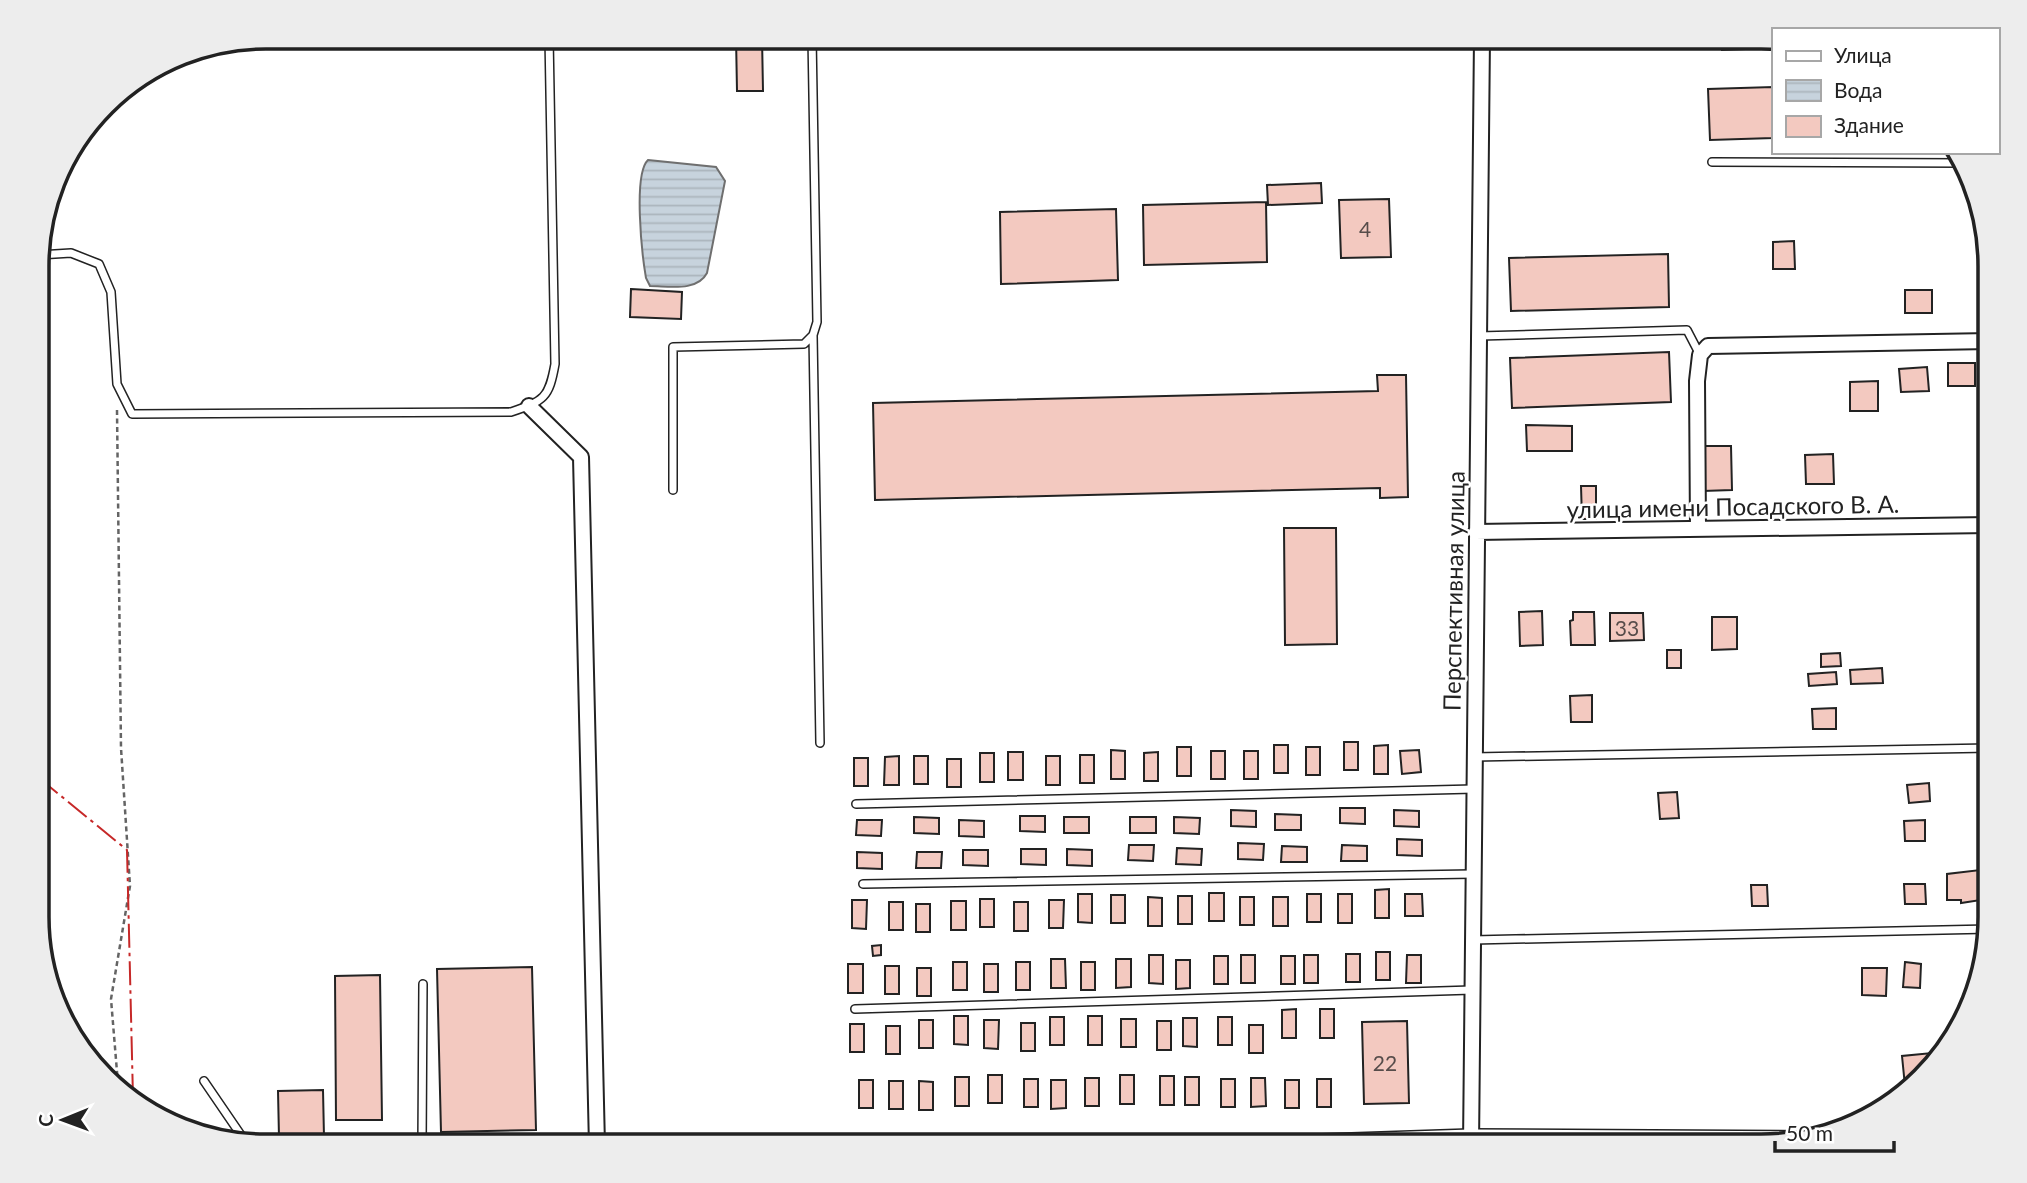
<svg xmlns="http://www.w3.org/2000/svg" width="2027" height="1183" font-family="Lato,sans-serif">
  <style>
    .water { fill: url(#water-rules); stroke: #6f6f6f; stroke-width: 2 }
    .building { fill: #f3c9c0; stroke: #222; stroke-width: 2 }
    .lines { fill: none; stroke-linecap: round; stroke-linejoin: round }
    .lane-casing { stroke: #222; stroke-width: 10 }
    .street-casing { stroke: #222; stroke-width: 18 }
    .path { stroke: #646464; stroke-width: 2.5; stroke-dasharray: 5 3.5; stroke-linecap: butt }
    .lane { stroke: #fff; stroke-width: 7 }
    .street { stroke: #fff; stroke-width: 14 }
    .power { stroke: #c62828; stroke-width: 2; stroke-dasharray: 24 5 3.5 5; stroke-linecap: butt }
    .labels { text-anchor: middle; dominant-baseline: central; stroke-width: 5; stroke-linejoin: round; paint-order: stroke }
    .number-label { font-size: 21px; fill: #564c4a }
    .street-label { font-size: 24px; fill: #222; stroke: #fff }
    .rim { fill: none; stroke: #222; stroke-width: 3.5 }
  </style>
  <defs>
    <pattern id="water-rules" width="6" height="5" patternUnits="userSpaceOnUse" patternTransform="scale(1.75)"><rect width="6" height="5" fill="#c7d3dd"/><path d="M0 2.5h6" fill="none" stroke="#abb5bd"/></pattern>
  </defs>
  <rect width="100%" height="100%" fill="#fff"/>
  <path class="water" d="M648,160L716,167L725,181L707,273C697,292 669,286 650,286L646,278C642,255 633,174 648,160Z"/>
  <path class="building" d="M736,37H762L763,91H737Z
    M1721,37H1745V49L1722,50Z
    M1773,87V138L1710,140L1708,89Z
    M1321,183L1322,203L1268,205L1267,185Z
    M1389,199L1391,257L1341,258L1339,200Z
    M1266,202L1267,262L1144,265L1143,205Z
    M1116,209L1118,280L1001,284L1000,212Z
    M1794,241L1795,269H1773V242Z
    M1668,254L1669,307L1511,311L1509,258Z
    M631,289L682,292L681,319L630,317Z
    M1905,290H1932V313H1905Z
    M1669,352L1671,402L1512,408L1510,358Z
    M1948,363H1975V386H1948Z
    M1927,367L1929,391L1901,392L1899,369Z
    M1377,375H1406L1408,497L1380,498V488L875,500L873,403L1378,391Z
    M1878,381V411H1850V382Z
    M1526,425L1572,426V451H1527Z
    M1702,446H1731L1732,490L1703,491Z
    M1833,454L1834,484H1806L1805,455Z
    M1581,486H1596V519H1582Z
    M1284,528H1336L1337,644L1285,645Z
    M1542,611L1543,645L1520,646L1519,612Z
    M1573,612H1594L1595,645H1571L1570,621L1573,620Z
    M1610,613H1643L1644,640L1610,641Z
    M1712,617H1737V649L1712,650Z
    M1667,650H1681V668H1667Z
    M1840,653L1841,666L1821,667V654Z
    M1882,668L1883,683L1851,684L1850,670Z
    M1836,672L1837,684L1809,686L1808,674Z
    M1592,695V722H1571L1570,696Z
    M1836,708V729H1813L1812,709Z
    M1344,742H1358V770H1344Z
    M1274,745H1288V773H1274Z
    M1388,745V774H1374V746Z
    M1177,747H1191V776H1177Z
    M1306,747H1320V775H1306Z
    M1111,750L1125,751V779H1111Z
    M1419,750L1421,772L1402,774L1400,751Z
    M1211,751H1225V779H1211Z
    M1244,751H1258V779H1244Z
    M1008,752H1023V780H1008Z
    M1158,752V781H1144V753Z
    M980,753H994V782H980Z
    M1080,755H1094V783H1080Z
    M899,756V785H884L885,757Z
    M914,756H928V784H914Z
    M1046,756H1060V785H1046Z
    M854,758H868V786H854Z
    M947,759H961V787H947Z
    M1929,783L1930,801L1909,803L1907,785Z
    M1677,792L1679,818L1660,819L1658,793Z
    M1340,808H1365V824L1340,823Z
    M1231,810L1256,811V827L1231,826Z
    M1394,810L1419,811V827L1394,826Z
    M1275,814L1301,815V830H1275Z
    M1020,816H1045V832L1020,831Z
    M914,817L939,818V834L914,833Z
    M1064,817H1089V833H1064Z
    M1130,817H1156V833H1130Z
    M1174,817L1200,818L1199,834L1174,833Z
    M857,820H882L881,836L856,835Z
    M959,820L984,821V837L959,836Z
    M1925,820V841H1905L1904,821Z
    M1397,839L1422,840V856L1397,855Z
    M1238,843L1264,844L1263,860L1238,859Z
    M1129,845H1154L1153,861L1128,860Z
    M1342,845L1367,846V861H1341Z
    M1282,846L1307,847V862H1281Z
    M1177,848L1202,849L1201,865L1176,864Z
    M1021,849H1046V865L1021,864Z
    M1067,849L1092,850V866L1067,865Z
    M963,850H988V866L963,865Z
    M857,852L882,853V869L857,868Z
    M917,852H942L941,868H916Z
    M1980,870L1981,900L1961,903V900H1947V874Z
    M1904,884H1925L1926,904H1905Z
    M1751,885H1767L1768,906H1752Z
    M1389,889V918H1375V890Z
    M1209,893H1224V921H1209Z
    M1078,894H1092V923L1078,922Z
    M1307,894H1321V922H1307Z
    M1338,894H1352V923H1338Z
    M1405,894H1422L1423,916H1405Z
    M1111,895H1125V923H1111Z
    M1178,896H1192V924H1178Z
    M1148,897L1162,898V926H1148Z
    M1240,897H1254V925H1240Z
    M1273,897H1288V926H1273Z
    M980,899H994V927H980Z
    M852,900H867L866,929L852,928Z
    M1049,900H1064L1063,928H1049Z
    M951,901H966V930H951Z
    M889,902H903V930H889Z
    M1014,902H1028V931H1014Z
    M916,904H930V932H916Z
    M881,945V955L873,956L872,946Z
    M1376,952H1390V980H1376Z
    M1346,954H1360V982H1346Z
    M1149,955H1163V984L1149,983Z
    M1241,955H1255V983H1241Z
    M1304,955H1318V983H1304Z
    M1407,955H1421V983H1406Z
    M1214,956H1228V984H1214Z
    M1281,956H1295V984H1281Z
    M1051,959H1065L1066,988H1051Z
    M1116,959H1131V987L1116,988Z
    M1176,960H1190V988L1176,989Z
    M953,962H967V990H953Z
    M1016,962H1030V990H1016Z
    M1081,962H1095V990H1081Z
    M1905,962L1921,964L1920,988L1903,987Z
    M848,964H863V993H848Z
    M984,964H998V992H984Z
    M885,966H899V994H885Z
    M532,967L536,1130L441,1132L437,969Z
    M917,968H931V996H917Z
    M1862,968H1887L1886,996L1862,995Z
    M380,975L382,1120H336L335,976Z
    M1296,1009V1038H1282V1010Z
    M1320,1009H1334V1038H1320Z
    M954,1016H968V1045L954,1044Z
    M1088,1016H1102V1045H1088Z
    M1050,1017H1064V1045H1050Z
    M1218,1017H1232V1045H1218Z
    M1183,1018H1197V1047L1183,1046Z
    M1121,1019H1136V1047H1121Z
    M919,1020H933V1048H919Z
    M984,1020H999L998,1049L984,1048Z
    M1157,1021H1171V1050H1157Z
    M1407,1021L1409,1103L1364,1104L1362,1022Z
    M1021,1023H1035V1051H1021Z
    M850,1024H864V1052H850Z
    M1249,1025H1263V1053H1249Z
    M886,1026H900V1054H886Z
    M1932,1053L1933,1058L1905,1086L1902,1056Z
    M988,1075H1002V1103H988Z
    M1120,1075H1134V1104H1120Z
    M1160,1076H1174V1105H1160Z
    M955,1077H969V1106H955Z
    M1185,1077H1199V1105H1185Z
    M1085,1078H1099V1106H1085Z
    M1251,1078H1265L1266,1106L1251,1107Z
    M1024,1079H1038V1107H1024Z
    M1221,1079H1235V1107H1221Z
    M1317,1079H1331V1107H1317Z
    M859,1080H873V1108H859Z
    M1051,1080H1066V1108L1051,1109Z
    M1285,1080H1299V1108H1285Z
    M889,1081H903V1109H889Z
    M919,1081L933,1082V1110H919Z
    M323,1090L324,1137H279L278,1091Z"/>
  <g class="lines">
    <g class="lane-casing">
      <path id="lane" d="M1712,162L1963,163
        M39,255L71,253L99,264L111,292L117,384L132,414L511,412C544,401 549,398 555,364L549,37
        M813,335L820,743
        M1479,336L1687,330L1700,355
        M673,490V347L804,344L813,335L817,322L812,37
        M1474,757L1990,748
        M856,804L1474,789
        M863,884L1473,874
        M1473,940L1990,929
        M855,1009L1472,990
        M204,1081L245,1141
        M422,1146L423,984
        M1085,1146L1470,1133L1812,1135"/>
    </g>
    <g class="street-casing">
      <path id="street" d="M529,406L581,457L597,1146
        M1698,529L1697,381L1700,355L1708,346L1990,341
        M1476,532L1990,525
        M1471,1146L1482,37"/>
    </g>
    <path class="path" d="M117,410L121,748L130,886L111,999L118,1084"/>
    <use href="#lane" class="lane"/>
    <use href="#street" class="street"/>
    <path class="power" d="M39,778L127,850L133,1098"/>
  </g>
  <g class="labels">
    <g class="number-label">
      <text x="1365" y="228">4</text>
      <text x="1627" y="627">33</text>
      <text x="1385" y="1062">22</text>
    </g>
    <g class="street-label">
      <text transform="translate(1733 506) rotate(-1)">улица имени Посадского В. А.</text>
      <text transform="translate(1453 591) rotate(-89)">Перспективная улица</text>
    </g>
  </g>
  <path d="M0 0H2027V1183H0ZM266 49H1761A217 217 0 0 1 1978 266V917A217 217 0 0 1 1761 1134H266A217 217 0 0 1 49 917V266A217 217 0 0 1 266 49Z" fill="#ededed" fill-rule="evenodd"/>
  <path class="rim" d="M266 49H1761A217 217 0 0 1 1978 266V917A217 217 0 0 1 1761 1134H266A217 217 0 0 1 49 917V266A217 217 0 0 1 266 49Z"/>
  <rect x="1772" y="28" width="228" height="126" fill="#ffffff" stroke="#a7a7a7" stroke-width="2"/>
  <rect x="1786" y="51" width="35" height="10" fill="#ffffff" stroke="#a7a7a7" stroke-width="2"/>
  <text x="1834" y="63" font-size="21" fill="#222222">Улица</text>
  <rect x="1786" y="80" width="35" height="21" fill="url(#water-rules)" stroke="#a7a7a7" stroke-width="2"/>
  <text x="1834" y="98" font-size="21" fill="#222222">Вода</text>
  <rect x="1786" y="116" width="35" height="21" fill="#f3c9c0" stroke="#a7a7a7" stroke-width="2"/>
  <text x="1834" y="133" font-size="21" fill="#222222">Здание</text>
  <g transform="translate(63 1120) rotate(269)" stroke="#ffffff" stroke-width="5" paint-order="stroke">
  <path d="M0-5L12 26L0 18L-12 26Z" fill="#222222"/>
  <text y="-10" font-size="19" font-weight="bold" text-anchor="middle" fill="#222222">С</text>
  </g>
  <path d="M1775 1141v10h119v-10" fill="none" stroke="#222222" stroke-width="3.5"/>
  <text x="1786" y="1141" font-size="21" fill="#222222" stroke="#ffffff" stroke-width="5" paint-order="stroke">50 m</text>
</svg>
